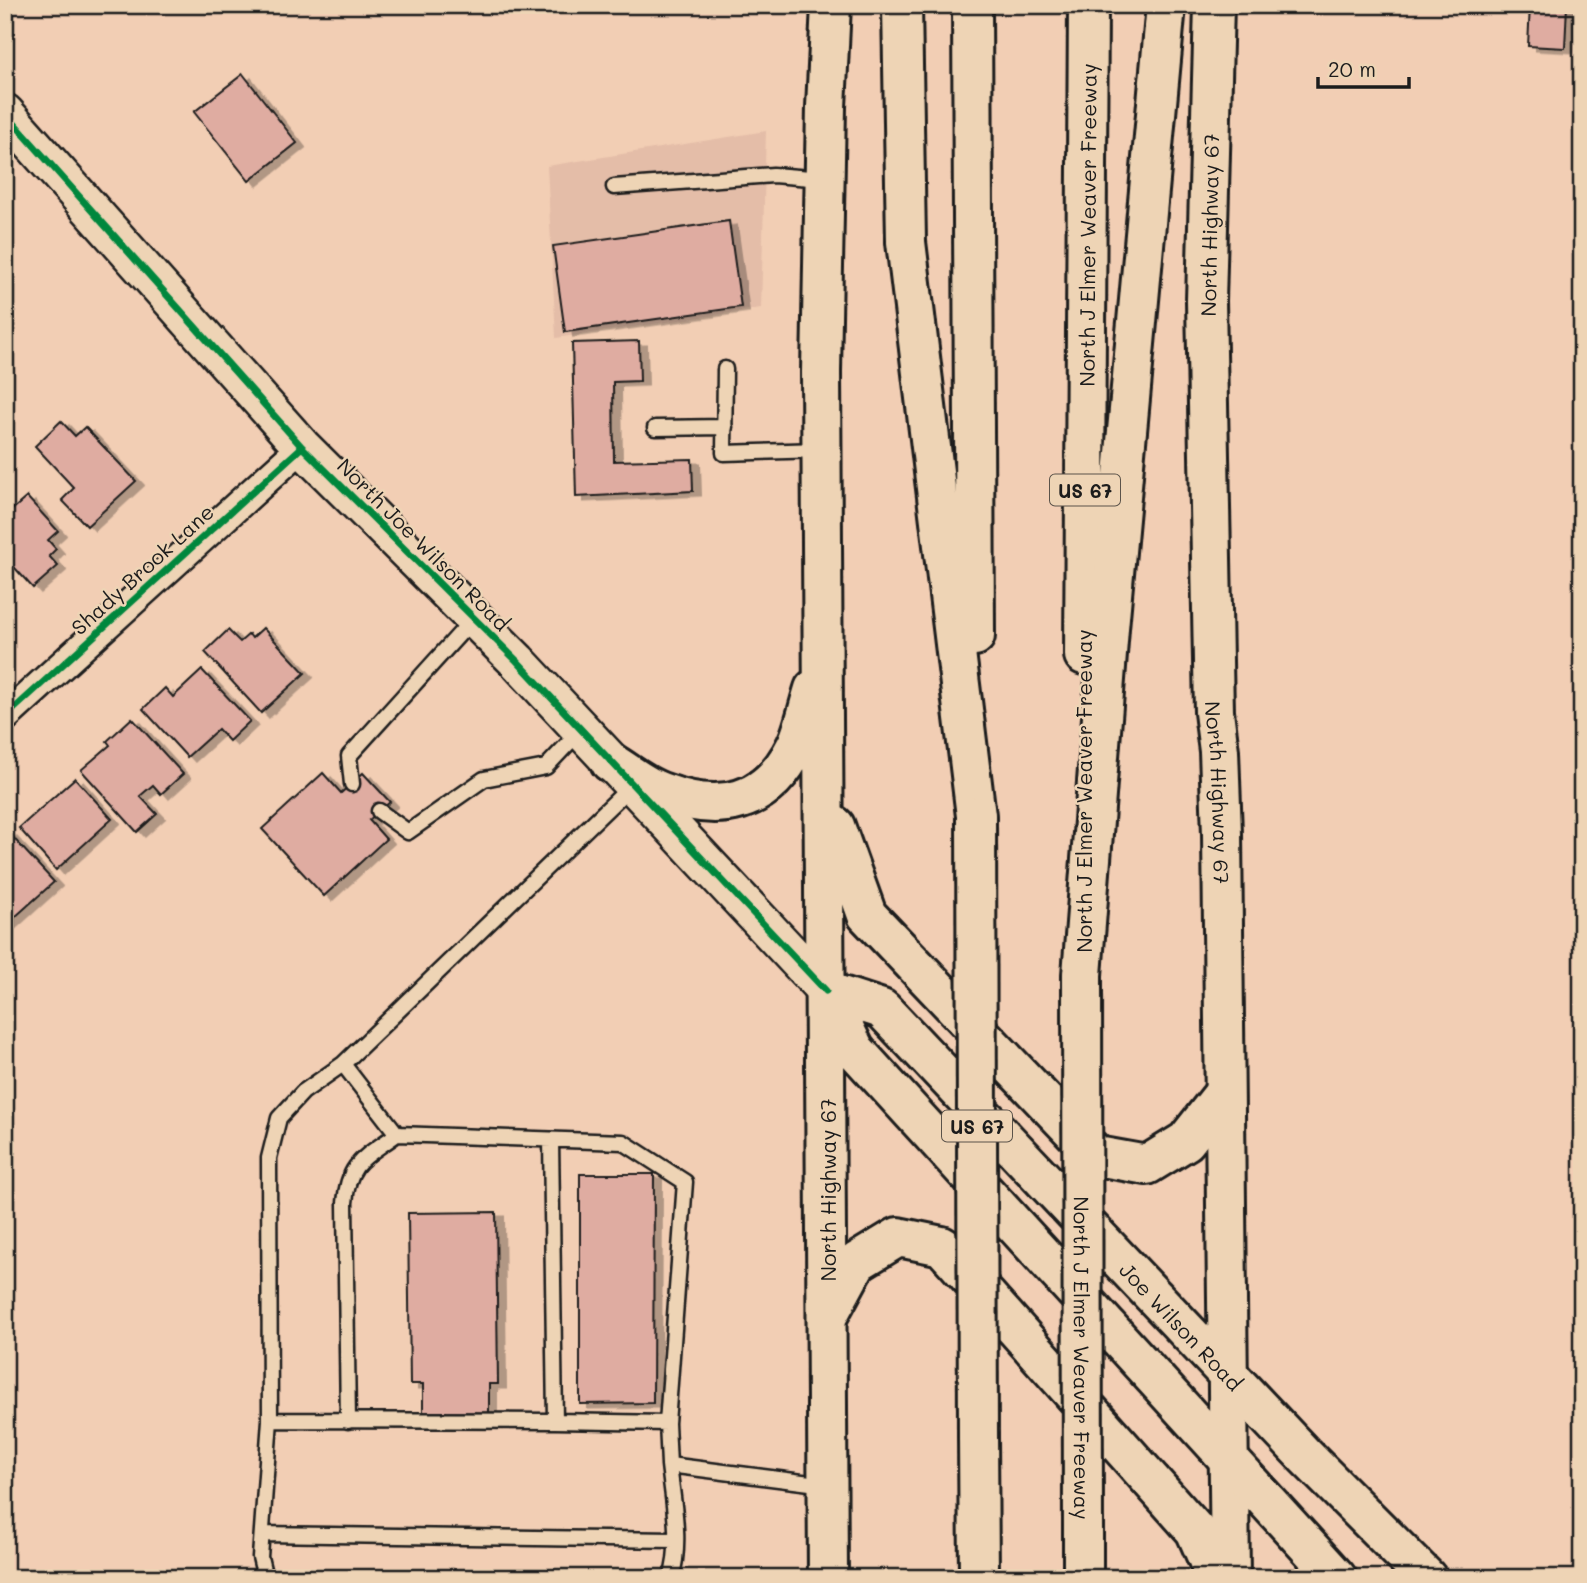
<svg xmlns="http://www.w3.org/2000/svg" width="1587" height="1583" font-family="Mali,sans-serif">
  <style>
    .built { fill: #e4bda8 }
    .building { fill: #dfaca1; stroke: #1c1c1c; stroke-width: 2; filter: url(#shadow) }
    .lines { fill: none; stroke-linecap: round; stroke-linejoin: round }
    .service-casing { stroke: #1c1c1c; stroke-width: 19 }
    .minor-casing { stroke: #1c1c1c; stroke-width: 33 }
    .tertiary-casing { stroke: #1c1c1c; stroke-width: 42 }
    .secondary-casing { stroke: #1c1c1c; stroke-width: 44 }
    .motorway-casing { stroke: #1c1c1c; stroke-width: 44 }
    .service { stroke: #eed4b5; stroke-width: 14 }
    .minor { stroke: #eed4b5; stroke-width: 28 }
    .tertiary { stroke: #eed4b5; stroke-width: 37 }
    .secondary { stroke: #eed4b5; stroke-width: 38 }
    .motorway { stroke: #eed4b5; stroke-width: 38 }
    .motorway-bridge-casing { stroke: #1c1c1c; stroke-width: 44; stroke-linecap: butt }
    .motorway-bridge { stroke: #eed4b5; stroke-width: 38 }
    .cycleway-casing { stroke: #eed4b5; stroke-width: 11 }
    .cycleway { stroke: #00873e; stroke-width: 7 }
    .labels { text-anchor: middle; dominant-baseline: central; stroke-width: 5; stroke-linejoin: round; paint-order: stroke }
    .shield { fill: #eed4b5; stroke: #5b534a; stroke-width: 2 }
    .shield-label { font-size: 19px; font-weight: bold; fill: #1c1c1c }
    .street-label { font-size: 21px; fill: #1c1c1c; stroke: #eed4b5 }
  </style>
  <defs>
    <filter id="shadow"><feDropShadow dx="8" dy="4.5" stdDeviation="0" flood-color="#0004"/></filter>
  </defs>
  <rect width="100%" height="100%" fill="#f2ceb4"/>
  <filter id="ink" filterUnits="userSpaceOnUse"><feTurbulence type="fractalNoise" baseFrequency=".0143" numOctaves="2"/><feDisplacementMap in="SourceGraphic" scale="14" xChannelSelector="R" yChannelSelector="G"/><feConvolveMatrix kernelMatrix="1 2 1 2 8 2 1 2 1" color-interpolation-filters="sRGB"/></filter>
  <g filter="url(#ink)">
    <path class="built" d="M766,131L761,308L556,338L547,166Z"/>
    <path class="building" d="M1530,5H1567L1565,48L1528,46Z
      M243,74L297,143L249,181L194,112Z
      M729,221L741,307L565,332L553,246Z
      M639,341L640,381L613,382L614,461L692,459L693,491L576,497L572,343Z
      M61,421L75,436L85,427L136,481L87,526L62,500L74,488L35,446Z
      M27,497L58,531L48,540L56,549L49,556L58,566L33,588L5,557V516Z
      M263,628L305,673L261,713L205,652L228,630L240,642L249,634L252,638Z
      M202,670L250,721L229,741L218,729L187,757L143,709L165,688L173,697Z
      M132,718L183,774L161,794L153,785L140,796L157,814L137,832L81,770L110,745L107,741Z
      M323,773L341,793L363,773L390,802L369,820L386,839L324,896L262,829Z
      M75,778L112,819L56,870L19,828Z
      M8,832L54,882L5,926V834Z
      M580,1174H654L653,1403L580,1404Z
      M496,1212L498,1384H489V1415L423,1416V1384H410L408,1213Z"/>
    <g class="lines">
      <g class="service-casing">
        <path id="service" d="M614,187L773,175L823,179
          M725,369L724,453L820,450
          M655,428L725,427
          M352,784L349,756L473,619
          M631,786L343,1064L397,1134L623,1142L685,1182L667,1423L669,1465L826,1485
          M379,811L408,832L484,779L546,767L581,730
          M343,1064L303,1092L279,1118L269,1158L270,1420L555,1421L667,1423
          M551,1140L555,1421
          M348,1421L345,1203C348,1161 366,1157 397,1134
          M669,1465C673,1501 682,1544 671,1578
          M262,1534L675,1540
          M265,1578L260,1557L270,1420"/>
      </g>
      <g class="minor-casing">
        <path id="minor" d="M5,717L302,447"/>
      </g>
      <g class="tertiary-casing">
        <path id="tertiary" d="M5,113L302,447L517,661L826,991"/>
      </g>
      <g class="secondary-casing">
        <g id="secondary">
          <path id="s1" d="M1214,5L1206,301L1214,712L1219,751L1222,834L1230,1578"/>
          <path d="M610,762C626,771 643,786 661,792C720,814 767,805 796,746C804,729 808,708 814,689"/>
          <path d="M835,826L867,915L1097,1156L1147,1165L1186,1141L1224,1093"/>
          <path id="s2" d="M826,991L882,1009L1305,1456L1427,1578"/>
          <path d="M830,999L855,1050L1337,1578"/>
          <path d="M830,1312L857,1262L898,1237L942,1246L1195,1530L1216,1578"/>
          <path d="M828,1578L821,372L826,107L831,5"/>
        </g>
      </g>
      <g class="motorway-casing">
        <g id="motorway">
          <path d="M902,5L906,242L976,816"/>
          <path d="M972,5L975,636"/>
          <path id="s3" d="M1084,655L1088,5"/>
          <path d="M1082,975L1109,628L1166,5"/>
          <path d="M978,1436L979,1578"/>
          <path d="M1083,1527V1578"/>
        </g>
      </g>
      <use href="#service" class="service"/>
      <use href="#minor" class="minor"/>
      <use href="#tertiary" class="tertiary"/>
      <use href="#secondary" class="secondary"/>
      <use href="#motorway" class="motorway"/>
      <g class="motorway-bridge-casing">
        <g id="motorway-bridge">
          <path d="M976,816L978,1436"/>
          <path id="s4" d="M1082,975L1083,1527"/>
        </g>
      </g>
      <use href="#motorway-bridge" class="motorway-bridge"/>
      <g class="cycleway-casing">
        <path id="cycleway" d="M5,113L302,447L517,661L826,991
          M5,717L302,447"/>
      </g>
      <use href="#cycleway" class="cycleway"/>
    </g>
  </g>
  <g class="labels">
    <g class="shield">
      <rect x="1050" y="474.5" width="70" height="31" rx="5"/>
      <rect x="942" y="1110.5" width="70" height="31" rx="5"/>
    </g>
    <g class="shield-label">
      <text x="1085" y="490">US 67</text>
      <text x="977" y="1126">US 67</text>
    </g>
    <g class="street-label">
      <text stroke="none"><textPath href="#s3" startOffset="430">North J Elmer Weaver Freeway</textPath></text>
      <text transform="translate(1209 225) rotate(-89)">North Highway 67</text>
      <text transform="translate(424 544) rotate(45)">North Joe Wilson Road</text>
      <text transform="translate(142 569) rotate(-42)">Shady Brook Lane</text>
      <text transform="translate(1083 791) rotate(-90)">North J Elmer Weaver Freeway</text>
      <text stroke="none"><textPath href="#s1" startOffset="788">North Highway 67</textPath></text>
      <text transform="translate(827 1190) rotate(-90)">North Highway 67</text>
      <text stroke="none"><textPath href="#s2" startOffset="495">Joe Wilson Road</textPath></text>
      <text stroke="none"><textPath href="#s4" startOffset="383">North J Elmer Weaver Freeway</textPath></text>
    </g>
  </g>
  <rect width="1587" height="1583" fill="none" stroke="#eed4b5" stroke-width="28"/>
  <rect x="14" y="14" width="1559" height="1555" fill="none" stroke="#1c1c1c" stroke-width="2.5" filter="url(#ink)"/>
  <path d="M1318 77v10h91v-10" fill="none" stroke="#1c1c1c" stroke-width="3.5"/>
  <text x="1328" y="77" font-size="21" fill="#1c1c1c" stroke="#eed4b5" stroke-width="5" paint-order="stroke">20 m</text>
</svg>
